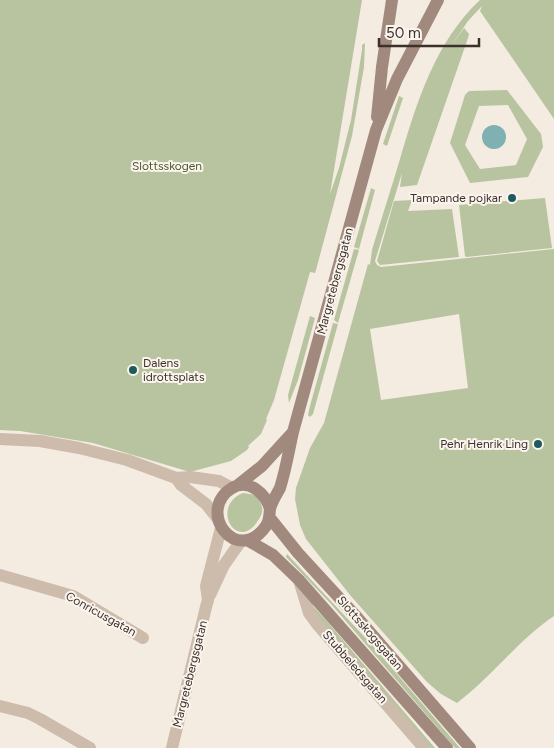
<svg xmlns="http://www.w3.org/2000/svg" width="554" height="748" font-family="Figtree,sans-serif">
  <style>
    .green { fill: #b8c4a0; fill-rule: evenodd }
    .water { fill: #7fb0b2 }
    .lines { fill: none; stroke-linecap: round; stroke-linejoin: round }
    .minor { stroke: #cdbbac; stroke-width: 12 }
    .tertiary { stroke: #cdbbac; stroke-width: 12 }
    .secondary { stroke: #a18a7d; stroke-width: 12 }
    .poi-dot { fill: #1f5a5e; stroke: #fbf5ee; stroke-width: 2 }
    .labels { text-anchor: middle; dominant-baseline: central; stroke-width: 4; stroke-linejoin: round; paint-order: stroke }
    .park-label { font-size: 12px; fill: #4a5a2e; stroke: #fbf5ee }
    .poi-label { font-size: 12px; fill: #3b302b; stroke: #fbf5ee; text-anchor: end }
    .street-label { font-size: 12px; fill: #3b302b; stroke: #fbf5ee }
  </style>
  <rect width="100%" height="100%" fill="#f4ebe1"/>
  <path class="green" d="M0,0H362L330,194L339,168L351,120L362,50V45L365,43L364,67L352,136L316,270L315,273L310,272L274,400L266,419L267,420L261,434L248,446L249,447L247,450L231,461L190,472L93,443L20,431L0,430Z
    M480,0H554V119L480,11L482,6L468,21L451,46L464,28L469,34L468,38L417,185L400,187L402,173L375,261L377,265L381,267L554,249V616C518,640 492,677 457,703L441,694L427,682L350,595L306,539L300,525L295,499L296,488L310,448L324,423L368,264L370,265L372,250C381,220 391,189 400,159C417,102 435,42 480,0ZM459,314L468,388L381,400L370,329Z
    M507,90L541,134L543,147L528,177L470,183L450,143L465,95L469,91ZM508,105L527,139L516,165L480,169L465,145L479,106Z
    M399,96L403,98L387,146L383,144Z
    M371,188L375,190L359,249L354,247Z
    M545,198L552,248L466,257L465,256L459,205Z
    M412,200L408,211L452,209L459,257L380,265L377,261L394,201Z
    M354,249L359,250L338,323L334,320Z
    M310,316L315,318L298,380L289,403L288,395Z
    M333,323L338,324L313,414L310,417L308,415L310,406Z
    M243,493L256,495C262,504 265,510 259,519C238,555 209,507 243,493Z
    M287,554L374,647L460,748H455L331,604L286,557Z
    M313,606L325,619L435,748H431L314,612Z"/>
  <path class="water" d="M482 137a12 12 0 1 1 24 0a12 12 0 1 1-24 0Z"/>
  <g class="lines">
    <path class="minor" d="M0,439L40,441L79,448L127,460L176,478L190,477L219,481L232,488
      M176,478L181,485L206,504L218,519
      M0,575L73,596L143,638
      M299,580L309,613L317,624L424,748
      M0,706L28,713L40,719L90,748"/>
    <path class="tertiary" d="M210,595L224,565L241,541
      M172,748L206,607L208,600L206,586L221,528"/>
    <path class="secondary" d="M377,117L382,67L392,0
      M238,485L262,466L293,432
      M270,509C266,494 249,478 232,488C195,511 237,567 266,526C270,520 269,516 270,509C272,501 277,494 280,488C286,469 289,450 293,432L376,130L397,79L438,0
      M270,518L298,553L355,615L470,748
      M247,540L273,555L299,580L447,748"/>
  </g>
  <g class="poi-dot">
    <circle cx="512" cy="198" r="5"/>
    <circle cx="133" cy="370" r="5"/>
    <circle cx="538" cy="444" r="5"/>
  </g>
  <g class="labels">
    <g class="park-label">
      <text x="167" y="166">Slottsskogen</text>
    </g>
    <g class="poi-label">
      <text x="502" y="198">Tampande pojkar</text>
      <text x="143" y="363" text-anchor="start">Dalens<tspan x="143" dy="14">idrottsplats</tspan></text>
      <text x="528" y="444">Pehr Henrik Ling</text>
    </g>
    <g class="street-label">
      <text transform="translate(335 281) rotate(-75)">Margretebergsgatan</text>
      <text transform="translate(101 614) rotate(29)">Conricusgatan</text>
      <text transform="translate(370 633) rotate(49)">Slottsskogsgatan</text>
      <text transform="translate(355 667) rotate(49)">Stubbeledsgatan</text>
      <text transform="translate(190 674) rotate(-76)">Margretebergsgatan</text>
    </g>
  </g>
  <path d="M379 38v8h100v-8" fill="none" stroke="#3b302b" stroke-width="2.5"/>
  <text x="386" y="38" font-size="15" fill="#3b302b" stroke="#fbf5ee" stroke-width="4" paint-order="stroke">50 m</text>
</svg>
